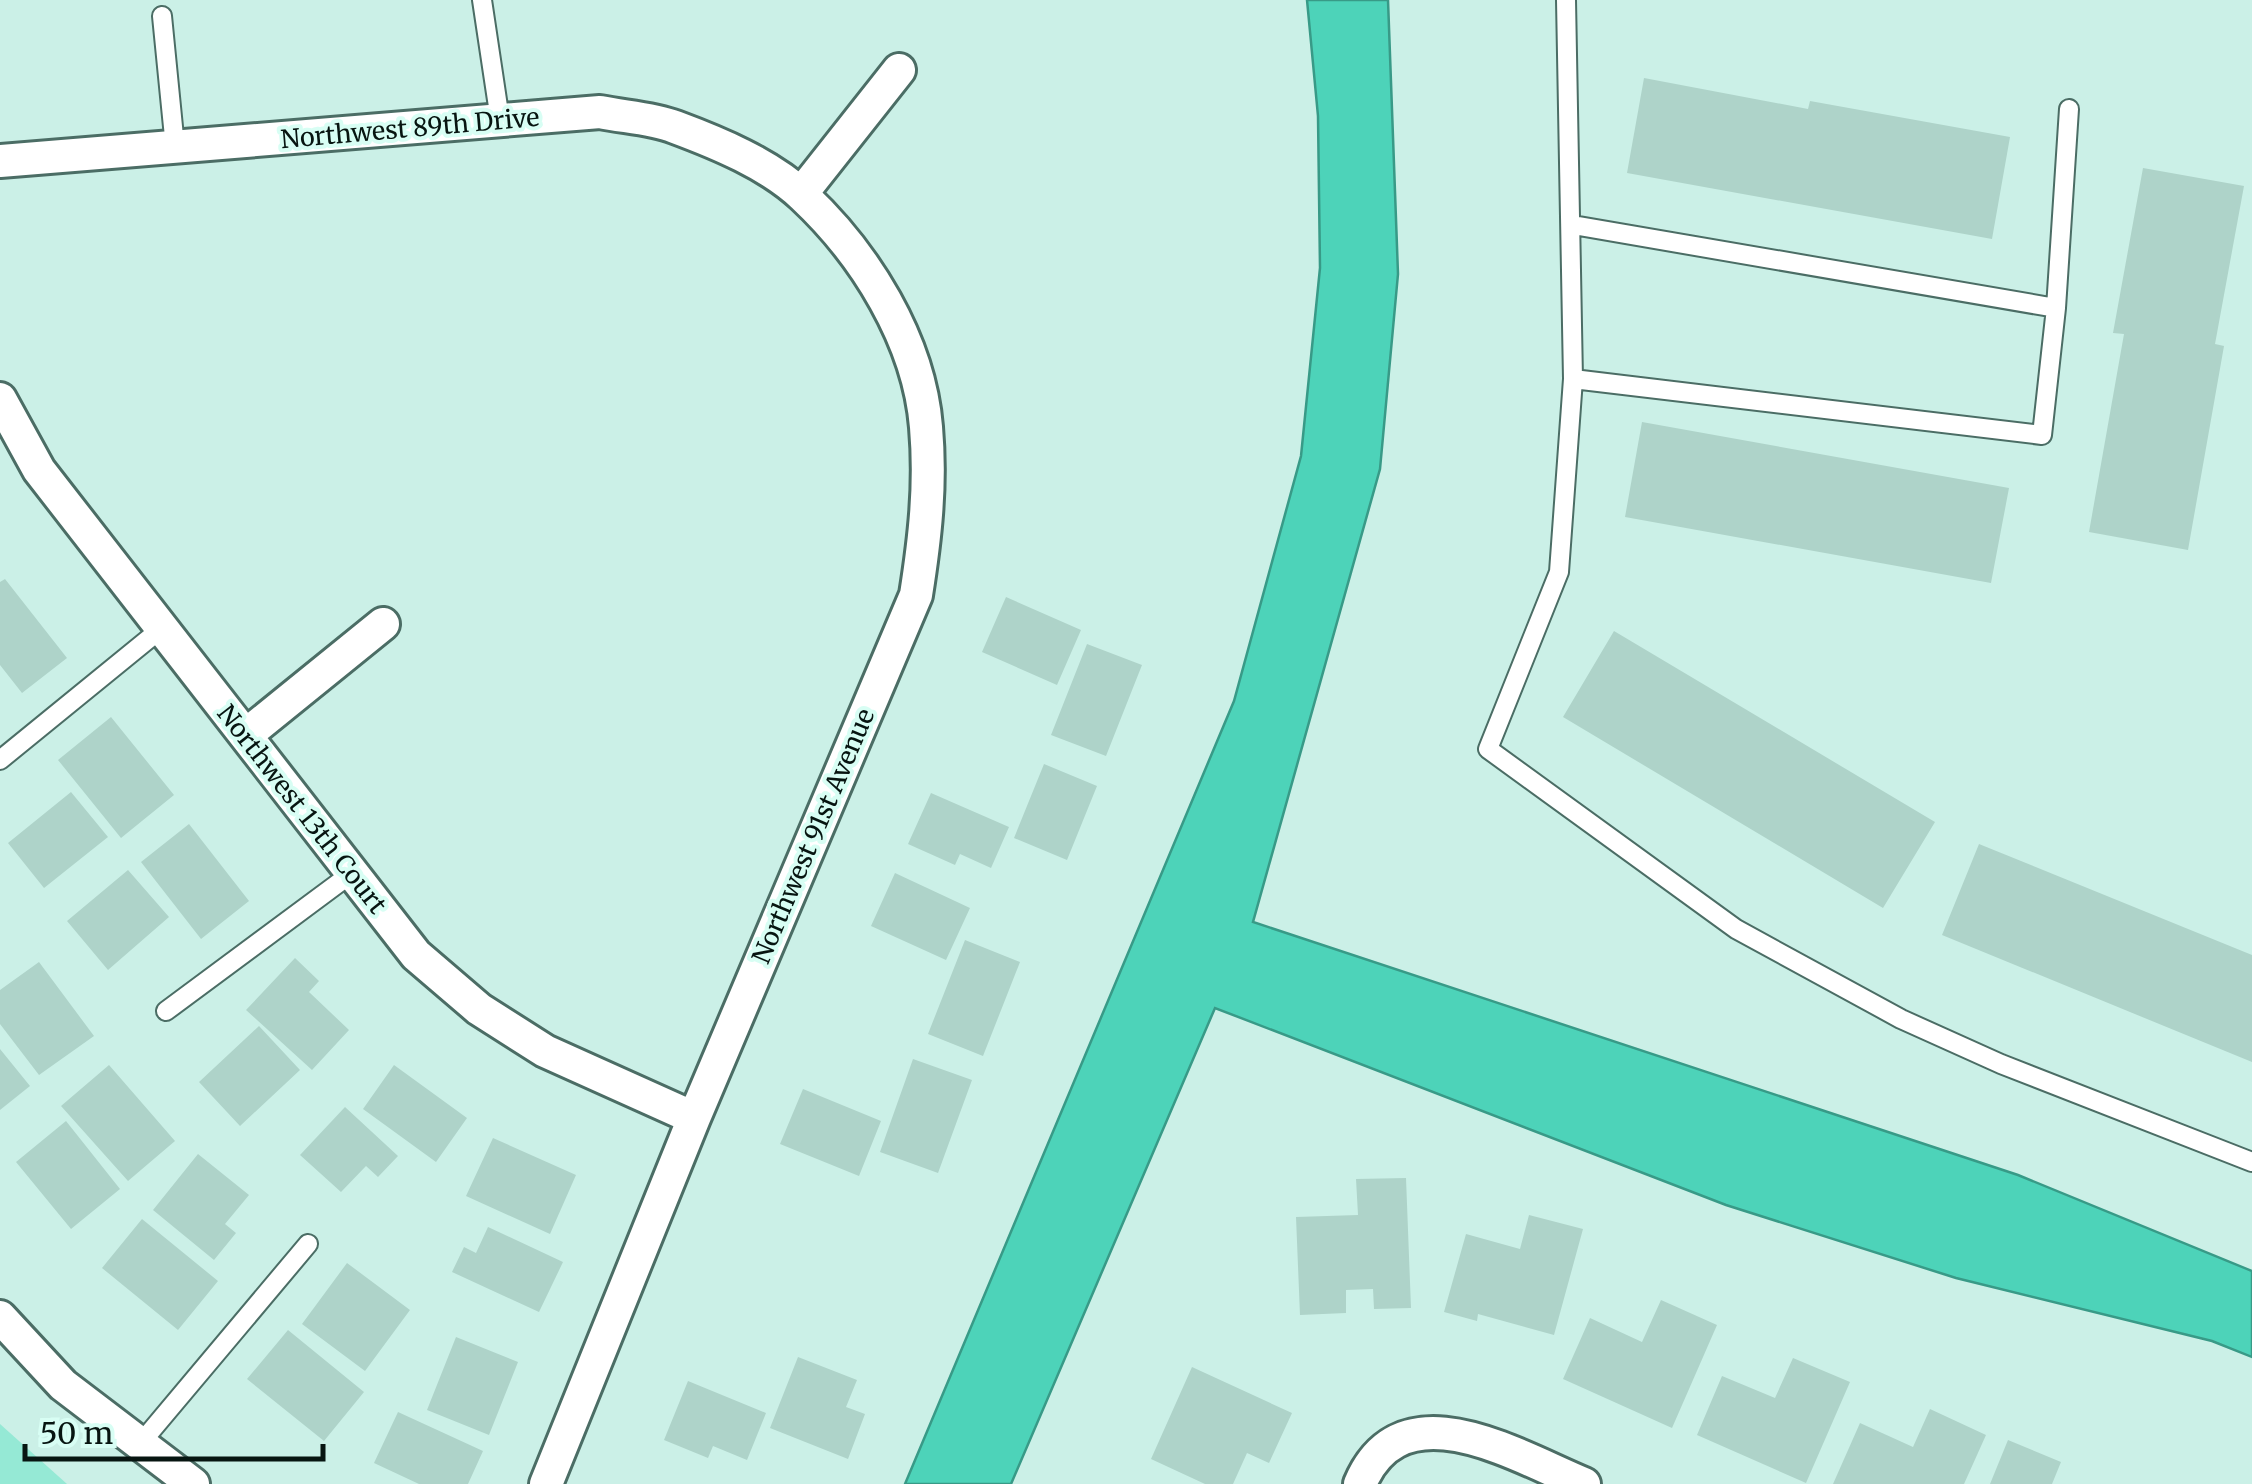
<svg xmlns="http://www.w3.org/2000/svg" width="2252" height="1484" font-family="Merriweather,serif">
  <style>
    .green { fill: #95e9d5 }
    .water { fill: #4dd3b9; stroke: #389a87; stroke-width: 2.5 }
    .building { fill: #aed3c9 }
    .lines { fill: none; stroke-linecap: round; stroke-linejoin: round }
    .lane-casing { stroke: #4b6d65; stroke-width: 22 }
    .street-casing { stroke: #4b6d65; stroke-width: 38 }
    .lane { stroke: #fff; stroke-width: 18 }
    .street { stroke: #fff; stroke-width: 32 }
    .labels { text-anchor: middle; dominant-baseline: central; stroke-width: 8; stroke-linejoin: round; paint-order: stroke }
    .street-label { font-size: 25px; fill: #071511; stroke: #d8fef4 }
  </style>
  <rect width="100%" height="100%" fill="#cbf0e7"/>
  <path class="green" d="M0,1424L67,1484H0Z"/>
  <path class="water" d="M1307,0H1388L1398,274L1380,469L1253,922L2018,1175L2252,1271V1357L2212,1341L1956,1278L1726,1205L1215,1008L1011,1484H905L1234,701L1301,456L1320,268L1318,116Z"/>
  <path class="building" d="M1644,78L1808,109L1810,101L2010,137L1992,239L1627,173Z
    M2143,168L2244,186L2215,344L2224,346L2188,550L2089,532L2124,334L2113,333Z
    M1642,422L2009,488L1991,583L1625,517Z
    M5,579L67,658L22,693L0,665V582Z
    M1006,597L1081,630L1057,685L982,652Z
    M1614,631L1935,822L1883,908L1563,717Z
    M1087,644L1142,665L1106,756L1051,735Z
    M111,717L174,795L121,838L58,760Z
    M1044,764L1097,786L1067,860L1014,838Z
    M71,792L108,837L44,888L8,843Z
    M931,793L1009,827L991,868L960,854L955,865L908,844Z
    M189,824L249,901L201,939L141,862Z
    M1979,844L2252,955V1062L1942,935Z
    M128,870L169,917L108,970L67,921Z
    M895,873L970,908L946,960L871,926Z
    M965,940L1020,962L983,1056L928,1034Z
    M295,958L319,981L309,992L349,1030L312,1070L246,1010Z
    M39,962L94,1036L39,1075L0,1024V990Z
    M259,1026L300,1070L240,1126L199,1082Z
    M0,1049L30,1086L0,1110Z
    M913,1059L972,1080L938,1173L880,1152Z
    M109,1065L175,1141L128,1181L61,1106Z
    M394,1065L467,1118L436,1162L363,1109Z
    M803,1089L881,1121L859,1176L780,1144Z
    M345,1107L398,1156L378,1177L366,1166L341,1192L300,1155Z
    M66,1121L120,1189L71,1229L16,1162Z
    M493,1138L576,1175L550,1234L466,1196Z
    M198,1154L249,1195L225,1224L236,1233L214,1260L153,1210Z
    M1406,1178L1411,1308L1374,1309L1373,1289L1346,1290V1313L1300,1315L1296,1217L1358,1215L1356,1179Z
    M1529,1215L1583,1229L1554,1335L1478,1314L1477,1321L1444,1312L1466,1234L1520,1249Z
    M142,1219L218,1281L178,1330L102,1268Z
    M488,1227L563,1262L539,1312L452,1272L464,1247L476,1253Z
    M347,1263L410,1310L365,1371L302,1324Z
    M1661,1300L1717,1325L1672,1428L1563,1379L1590,1318L1642,1342Z
    M288,1330L364,1392L324,1441L247,1379Z
    M456,1337L518,1362L489,1435L427,1410Z
    M798,1357L857,1380L846,1407L865,1414L848,1459L770,1428Z
    M1793,1358L1850,1382L1806,1483L1697,1435L1722,1376L1775,1398Z
    M1192,1367L1292,1413L1269,1463L1247,1453L1233,1484H1205L1151,1459Z
    M688,1381L766,1413L747,1460L713,1446L708,1458L664,1440Z
    M1930,1409L1986,1435L1964,1484H1833L1860,1423L1913,1447Z
    M398,1412L483,1451L468,1484H419L374,1463Z
    M2008,1440L2061,1462L2052,1484H1990Z"/>
  <g class="lines">
    <g class="lane-casing">
      <path id="lane" d="M482,0L500,120
        M1566,0L1573,379L1559,572L1488,749L1736,929L1901,1019L2001,1064L2252,1162
        M162,16L175,147
        M1573,225L2056,308L2042,435L1573,379
        M2056,308L2069,109
        M0,760L162,628
        M166,1011L352,873
        M140,1444L308,1244"/>
    </g>
    <g class="street-casing">
      <path id="street" d="M0,161L600,112C624,117 652,118 675,127C718,143 769,164 803,196C865,254 919,340 926,427C931,485 925,538 916,595L694,1118L546,1484
        M801,194L899,70
        M0,399L39,470L416,955L479,1009L545,1051L694,1118
        M246,735L383,624
        M0,1317L63,1385L193,1484
        M1360,1484C1402,1385 1516,1456 1584,1484"/>
    </g>
    <use href="#lane" class="lane"/>
    <use href="#street" class="street"/>
  </g>
  <g class="labels">
    <g class="street-label">
      <text transform="translate(410 128) rotate(-5)">Northwest 89th Drive</text>
      <text transform="translate(302 809) rotate(52)">Northwest 13th Court</text>
      <text transform="translate(813 836) rotate(-67)">Northwest 91st Avenue</text>
    </g>
  </g>
  <path d="M25 1444v15h298v-15" fill="none" stroke="#071511" stroke-width="5"/>
  <text x="40" y="1444" font-size="30" fill="#071511" stroke="#d8fef4" stroke-width="8" paint-order="stroke">50 m</text>
</svg>
